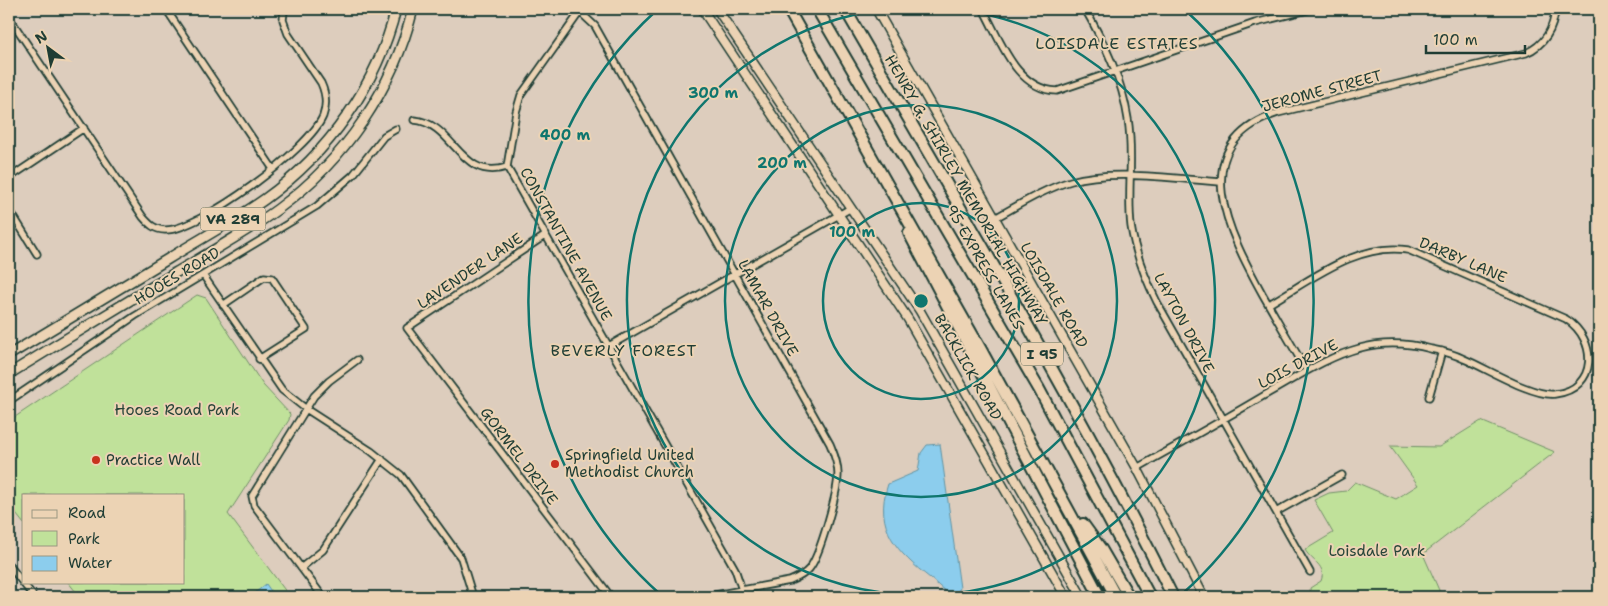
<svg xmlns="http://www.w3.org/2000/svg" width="1608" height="606" font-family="'Shantell Sans',sans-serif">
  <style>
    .green { fill: #c0e19a; stroke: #708f67 }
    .water { fill: #8ccded; stroke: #6093a3 }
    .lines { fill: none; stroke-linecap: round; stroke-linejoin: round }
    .street-casing { stroke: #1f3d34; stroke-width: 9 }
    .secondary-casing { stroke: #1f3d34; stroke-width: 11 }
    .primary-casing { stroke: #1f3d34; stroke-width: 12 }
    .highway-casing { stroke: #1f3d34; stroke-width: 14 }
    .street { stroke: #ecd3b4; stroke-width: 5.5 }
    .secondary { stroke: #ecd3b4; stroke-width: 8 }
    .primary { stroke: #ecd3b4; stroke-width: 9 }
    .highway { stroke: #ecd3b4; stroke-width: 10 }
    .ring { fill: none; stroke: #0f766e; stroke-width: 2.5 }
    .poi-dot { fill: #c8321e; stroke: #ecd3b4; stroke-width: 2 }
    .labels { text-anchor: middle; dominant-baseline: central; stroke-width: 4; stroke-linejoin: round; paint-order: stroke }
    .shield { fill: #ecd3b4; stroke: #5c6a5a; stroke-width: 1 }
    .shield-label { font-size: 14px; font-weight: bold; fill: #1f3d34 }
    .street-label { font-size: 15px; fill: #1f3d34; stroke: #ecd3b4 }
    .park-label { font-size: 15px; fill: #274539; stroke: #ecd3b4 }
    .poi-label { font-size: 15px; fill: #1f3d34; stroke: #ecd3b4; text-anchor: start }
    .neighbourhood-label { font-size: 16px; letter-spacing: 1px; fill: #1f3d34; stroke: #ecd3b4 }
    .centre { fill: #0f766e; stroke: #ecd3b4; stroke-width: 2.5 }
    .ring-label { font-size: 15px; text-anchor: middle; font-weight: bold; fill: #0f766e; stroke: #ecd3b4; stroke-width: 4; stroke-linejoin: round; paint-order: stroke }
  </style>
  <rect width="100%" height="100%" fill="#ddcdbd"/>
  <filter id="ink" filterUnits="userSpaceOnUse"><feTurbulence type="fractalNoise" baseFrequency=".02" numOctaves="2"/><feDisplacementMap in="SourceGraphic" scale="10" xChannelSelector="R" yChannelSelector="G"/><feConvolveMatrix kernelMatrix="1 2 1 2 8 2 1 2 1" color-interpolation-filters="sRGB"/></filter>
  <g filter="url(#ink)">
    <path class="green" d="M197,295L206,298L263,385L290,414L289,420L228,514L290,597H80L68,582H184V495H24V524L9,505V421Z
      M1481,421L1555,452L1423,554L1442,597H1311L1310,588L1321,581C1327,565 1312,562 1305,550L1333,533L1314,500L1329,493L1346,491L1355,482L1396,499L1418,485L1390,446L1439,447Z"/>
    <path class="water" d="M940,444L960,588L955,597C946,593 938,585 930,578C898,553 873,528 888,484L918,471L921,453L927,445Z
      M266,584L275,597H250Z"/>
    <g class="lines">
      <g class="street-casing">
        <path id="street" d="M166,9L273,169
          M983,9C1000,39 1016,90 1057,91L1255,23L1312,9
          M1085,9C1105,44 1122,79 1128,119C1134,155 1127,191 1131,226C1135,253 1145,278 1157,302L1310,572
          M580,12L595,26L830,444C834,454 838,463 838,474C838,491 820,556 809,569C804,575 797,578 790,581L704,597
          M13,23L143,217C149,224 155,230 165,230C199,231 310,149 323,116C327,105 326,94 321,83L288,34L283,20L284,11L287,9
          M414,120C455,123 459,182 507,167L735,569L742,590
          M507,167L516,112L521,95L582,9
          M9,178L84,128
          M9,209L37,254
          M995,218C1019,205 1044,189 1071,181C1113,169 1176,179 1220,182
          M546,235L407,328L611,597
          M203,275L282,390L306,409L371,451L401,475L461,558L473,597
          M223,305L264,277L272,278L306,329L259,359
          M609,346L851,208
          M1307,371C1292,346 1278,321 1263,295C1230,235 1182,145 1278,113L1526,53C1544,45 1554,29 1555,9
          M1429,397L1442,351
          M9,401L135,316L317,206L353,175L384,136L396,129
          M1137,468C1180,444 1223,420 1265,395C1296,378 1326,357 1360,348C1383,342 1408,343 1431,349C1442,351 1454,354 1464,359C1486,368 1533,397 1555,394C1598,389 1598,340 1566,319L1408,250C1357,242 1311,280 1269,304
          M1276,512L1342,475
          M9,565L34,597
          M301,568L323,550L382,459
          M323,597L254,505L252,496L314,396L329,381L357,360"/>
      </g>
      <g class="secondary-casing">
        <path id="secondary" d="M702,9L908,319L1066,597
          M717,9L920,311L1082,597
          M876,9L1137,468L1204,597"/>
      </g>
      <g class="primary-casing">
        <path id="primary" d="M9,355C62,323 115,291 168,259C200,239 234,221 265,199C329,153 377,85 396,9
          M9,374C64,340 119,307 175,273C209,253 245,233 278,209C345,160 393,89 413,9"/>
      </g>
      <g class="highway-casing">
        <path id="highway" d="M788,9L980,348L1116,597
          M817,9L1039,389L1150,597
          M845,9C957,203 1073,396 1173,597
          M909,233L1100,597
          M1083,524L1101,549L1129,597"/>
      </g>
      <use href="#street" class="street"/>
      <use href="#secondary" class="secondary"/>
      <use href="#primary" class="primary"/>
      <use href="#highway" class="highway"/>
    </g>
  </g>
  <g class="ring">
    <circle cx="921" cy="301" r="98"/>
    <circle cx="921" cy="301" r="196"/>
    <path d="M954 9A294 294 0 1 1 888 9"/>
    <path d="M661 595A393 393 0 0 1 658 9M1184 9A393 393 0 0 1 1181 595"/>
  </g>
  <g class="poi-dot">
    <circle cx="96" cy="460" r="5"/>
    <circle cx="555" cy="464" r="5"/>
  </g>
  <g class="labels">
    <g class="shield">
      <rect x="200.5" y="207.5" width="65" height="23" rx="4"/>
      <rect x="1021" y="342.5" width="42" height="23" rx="4"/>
    </g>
    <g class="shield-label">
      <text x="233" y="219">VA 289</text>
      <text x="1042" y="354">I 95</text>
    </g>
    <g class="street-label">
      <text transform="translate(1322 91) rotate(-15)">JEROME STREET</text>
      <text transform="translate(966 190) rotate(60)">HENRY G. SHIRLEY MEMORIAL HIGHWAY</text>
      <text transform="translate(566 244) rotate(61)">CONSTANTINE AVENUE</text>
      <text transform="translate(1463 260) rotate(23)">DARBY LANE</text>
      <text transform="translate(985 267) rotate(60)">95 EXPRESS LANES</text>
      <text transform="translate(470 271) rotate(-34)">LAVENDER LANE</text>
      <text transform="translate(177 276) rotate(-31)">HOOES ROAD</text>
      <text transform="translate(1054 295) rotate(60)">LOISDALE ROAD</text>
      <text transform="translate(768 308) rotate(61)">LAMAR DRIVE</text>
      <text transform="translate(1184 323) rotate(62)">LAYTON DRIVE</text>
      <text transform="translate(1298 364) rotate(-28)">LOIS DRIVE</text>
      <text transform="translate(968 367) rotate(60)">BACKLICK ROAD</text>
      <text transform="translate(519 456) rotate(53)">GORMEL DRIVE</text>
    </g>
    <g class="park-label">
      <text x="177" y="410">Hooes Road Park</text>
      <text x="1377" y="551">Loisdale Park</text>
    </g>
    <g class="poi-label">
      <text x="565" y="455">Springfield United<tspan x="565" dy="17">Methodist Church</tspan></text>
      <text x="106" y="460">Practice Wall</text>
    </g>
    <g class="neighbourhood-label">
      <text x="1117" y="43">LOISDALE ESTATES</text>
      <text x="624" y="350">BEVERLY FOREST</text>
    </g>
  </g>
  <circle cx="921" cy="301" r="8" class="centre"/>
  <g class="ring-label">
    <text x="713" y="98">300 m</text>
    <text x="565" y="140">400 m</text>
    <text x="782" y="168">200 m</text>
    <text x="852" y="237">100 m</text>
  </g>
  <rect width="1608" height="606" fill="none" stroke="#ecd3b4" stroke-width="30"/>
  <rect x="15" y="15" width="1578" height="576" fill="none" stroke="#1f3d34" stroke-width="2" filter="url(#ink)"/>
  <rect x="22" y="494" width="162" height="90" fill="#ecd3b4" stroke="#9a9781"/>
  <rect x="32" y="510" width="25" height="8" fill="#ecd3b4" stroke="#9a9781"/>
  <text x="68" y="518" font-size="15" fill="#1f3d34">Road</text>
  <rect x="32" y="531" width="25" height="15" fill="#c0e19a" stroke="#9a9781"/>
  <text x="68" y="544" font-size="15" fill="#1f3d34">Park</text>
  <rect x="32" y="556" width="25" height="15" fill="#8ccded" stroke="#9a9781"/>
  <text x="68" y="568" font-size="15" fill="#1f3d34">Water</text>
  <g transform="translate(48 48) rotate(328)" stroke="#ecd3b4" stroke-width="4" paint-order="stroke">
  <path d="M0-4L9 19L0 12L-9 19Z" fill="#1f3d34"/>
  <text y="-8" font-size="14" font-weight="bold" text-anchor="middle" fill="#1f3d34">N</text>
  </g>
  <path d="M1426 45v8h99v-8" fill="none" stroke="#1f3d34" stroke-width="2.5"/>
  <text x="1433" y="45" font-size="15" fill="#1f3d34" stroke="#ecd3b4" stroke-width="4" paint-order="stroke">100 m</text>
</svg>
